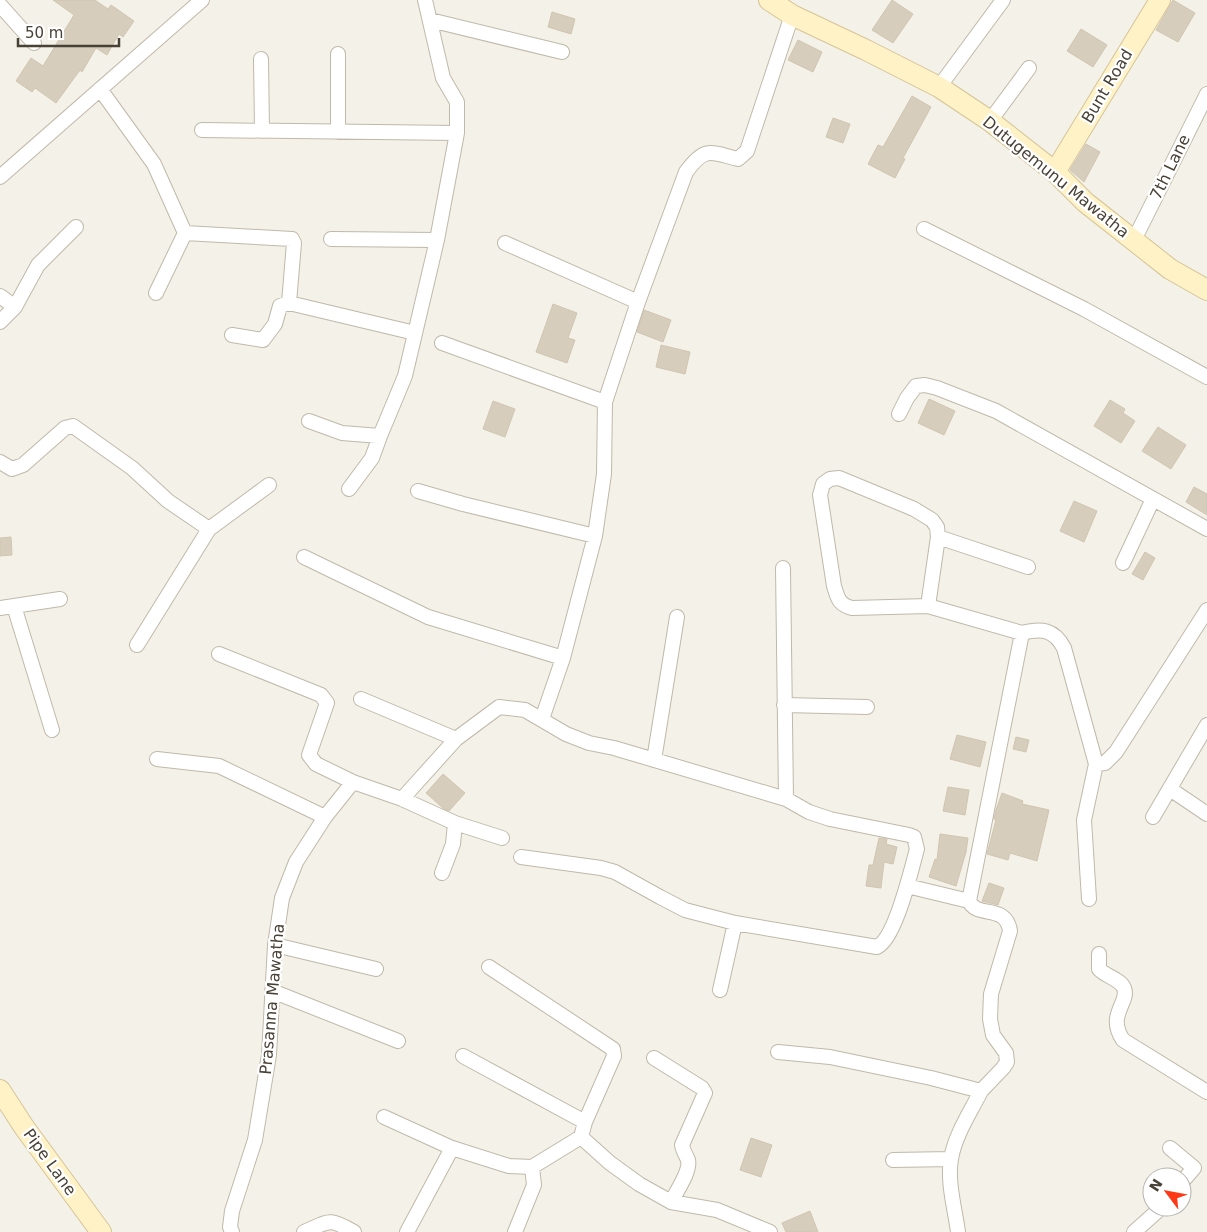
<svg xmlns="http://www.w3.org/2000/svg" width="1207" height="1232" font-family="'DejaVu Sans',sans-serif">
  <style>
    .building { fill: #d6cdbd; stroke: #d1c5b0 }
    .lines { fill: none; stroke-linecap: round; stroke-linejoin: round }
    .street-casing { stroke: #c0b9aa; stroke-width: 16 }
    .secondary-casing { stroke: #d5c597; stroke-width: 22 }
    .street { stroke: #fff; stroke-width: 14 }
    .secondary { stroke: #fff2c7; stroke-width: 20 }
    .labels { text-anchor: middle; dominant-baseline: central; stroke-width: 4.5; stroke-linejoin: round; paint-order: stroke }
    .street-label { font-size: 16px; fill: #484136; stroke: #fff }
  </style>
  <rect width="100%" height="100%" fill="#f4f1e8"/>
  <path class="building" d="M53,0H95L108,9L111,5L134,21L123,37L119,34L107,55L96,48L82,72L80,70L56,103L35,88L32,92L16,81L31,58L43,66L74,15Z
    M892,0L913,14L893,43L872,30Z
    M1173,0L1195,13L1178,42L1156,30Z
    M552,12L575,19L571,34L548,27Z
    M1081,29L1107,45L1093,67L1067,51Z
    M798,40L822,52L813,72L788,60Z
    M912,96L931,107L903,158L905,159L895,178L868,164L878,145L883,147Z
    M833,118L850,124L843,143L826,137Z
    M1086,144L1100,152L1084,182L1070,170Z
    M553,304L577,313L568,338L575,340L567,363L536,352Z
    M644,310L671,320L663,342L637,332Z
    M661,345L690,352L685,374L656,367Z
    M929,399L955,411L944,435L918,423Z
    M1110,400L1125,409L1123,413L1135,421L1121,443L1094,426Z
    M493,401L515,409L505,437L483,429Z
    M1158,427L1186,445L1171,469L1142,451Z
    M1194,487L1207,494V515L1186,502Z
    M1074,501L1097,511L1084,542L1060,531Z
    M11,537L12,555L0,556V538Z
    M1145,552L1155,558L1143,580L1132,574Z
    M957,735L986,742L980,767L950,759Z
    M1016,737L1029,740L1026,752L1013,749Z
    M443,774L465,793L449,811L444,809L426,793Z
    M948,787L969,790L965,815L943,811Z
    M1002,793L1023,801L1022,804L1049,810L1037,861L1010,853L1008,860L987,854L996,820L994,819L996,810Z
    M940,834L968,838L966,852L956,886L929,877L935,859L937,860Z
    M879,838L887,839L886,844L897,847L893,864L884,862L881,888L866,886L869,865H873Z
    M989,883L1004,888L998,905L982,901Z
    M751,1138L772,1145L761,1177L740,1170Z
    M810,1211L818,1232H786L782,1223Z"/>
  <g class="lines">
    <g class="street-casing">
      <path id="street" d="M0,5L34,43
        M430,20L562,52
        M261,59L262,131
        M939,87L1003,0
        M100,89L154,164L185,233L156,293
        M990,121L1029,68
        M202,130L457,133
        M338,132V54
        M0,177L202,0
        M924,229L1084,309L1207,377
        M185,233L292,239L294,243L289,303
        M331,239L437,240
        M1134,240L1207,94
        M505,243L638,302
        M0,296L15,307
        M0,322L15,307L38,265L76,227
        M232,335L263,340L275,324L280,306L289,303L415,333
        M442,343L605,402
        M899,414L907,398L916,386L925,385L937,388L996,411L1207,529
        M309,421L342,433L380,436L405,376L437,240L457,133V102L443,78L425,0
        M0,462L12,469L23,465L65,428L73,426L132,468L168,501L209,529L269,485
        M349,489L372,458L380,436
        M418,491L463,504L595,536
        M938,537L1028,567
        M304,557L428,617L563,658
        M1123,563L1153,499
        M783,568L786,799
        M14,606L52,730
        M928,606L938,537L937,527L932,520L914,509L839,478L830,479L823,484L820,495L834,586C838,598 838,604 852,608L928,606L1022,633
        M0,608L60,599
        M137,645L209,529
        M219,654L321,695L327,703L309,755L316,764L353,782L402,799L455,823L453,844L442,873
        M361,699L456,739
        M784,705L867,707
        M542,719L563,658L595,536L604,474L605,402L638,302L686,172C705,146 710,152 738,159L747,151L792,15
        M157,759L219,766L325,817
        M654,760L677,617
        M1096,764L1105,763L1116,752L1207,610
        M1170,789L1207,814
        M402,799L456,739L499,707L525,710L566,734L589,743L614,748L786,799L809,812L830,819L909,835L914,837L917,849C911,870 896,938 877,947L735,923L685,910L660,897L615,872L601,868L521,857
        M1153,817L1207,725
        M455,823L502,838
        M907,886L969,901
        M275,945L376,969
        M1099,954V969C1105,976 1120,979 1124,988C1130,1002 1106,1015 1123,1040L1207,1092
        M489,967L613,1049L614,1056L585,1122L581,1137L610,1163L639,1184L671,1202L717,1210L770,1232
        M720,990L735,923
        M272,991L398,1041
        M778,1052L830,1057L931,1078L981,1091L1003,1068L1007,1062L1006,1053L993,1035L990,1019L991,994L1010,931C1006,903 977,919 969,901L1022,633C1041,628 1054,629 1064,648L1096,764L1084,820L1089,899
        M463,1056L585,1122
        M654,1058L702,1088L705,1093L682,1145C683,1151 686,1155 688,1160C691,1171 676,1192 671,1202
        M384,1117L452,1148L509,1166L532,1167L581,1137
        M1170,1148L1194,1168L1182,1182
        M893,1160L951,1159
        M232,1232L230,1227L232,1211L255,1140L269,1055L275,945L282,898L296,862L325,817L353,782
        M304,1232C330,1221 328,1217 354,1232
        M407,1232L452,1148
        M515,1232L534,1185L532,1167
        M958,1232C955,1209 947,1182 951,1159C955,1135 970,1113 981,1091
        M1134,1232L1162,1207"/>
    </g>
    <g class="secondary-casing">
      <path id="secondary" d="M769,0L792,15L866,50L939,87L990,121L1055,172L1085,202L1170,269L1207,290
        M1055,172L1160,0
        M0,1090L24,1127L101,1232"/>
    </g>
    <use href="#street" class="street"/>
    <use href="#secondary" class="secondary"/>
  </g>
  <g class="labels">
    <g class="street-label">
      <text transform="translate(1107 86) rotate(-59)">Bunt Road</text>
      <text transform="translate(1170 167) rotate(-64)">7th Lane</text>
      <text transform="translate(1056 177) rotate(39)">Dutugemunu Mawatha</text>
      <text transform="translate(272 999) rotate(-85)">Prasanna Mawatha</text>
      <text transform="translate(50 1162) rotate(54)">Pipe Lane</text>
    </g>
  </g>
  <g transform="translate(1167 1192) rotate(302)"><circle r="24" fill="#ffffff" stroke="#b6b3af"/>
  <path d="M0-4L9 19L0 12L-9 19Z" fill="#ff3915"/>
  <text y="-8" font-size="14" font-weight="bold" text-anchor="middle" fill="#484136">N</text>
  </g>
  <path d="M18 38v8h101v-8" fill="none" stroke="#484136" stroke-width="2.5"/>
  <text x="25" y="38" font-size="15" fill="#484136" stroke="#ffffff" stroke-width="4" paint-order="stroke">50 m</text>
</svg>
